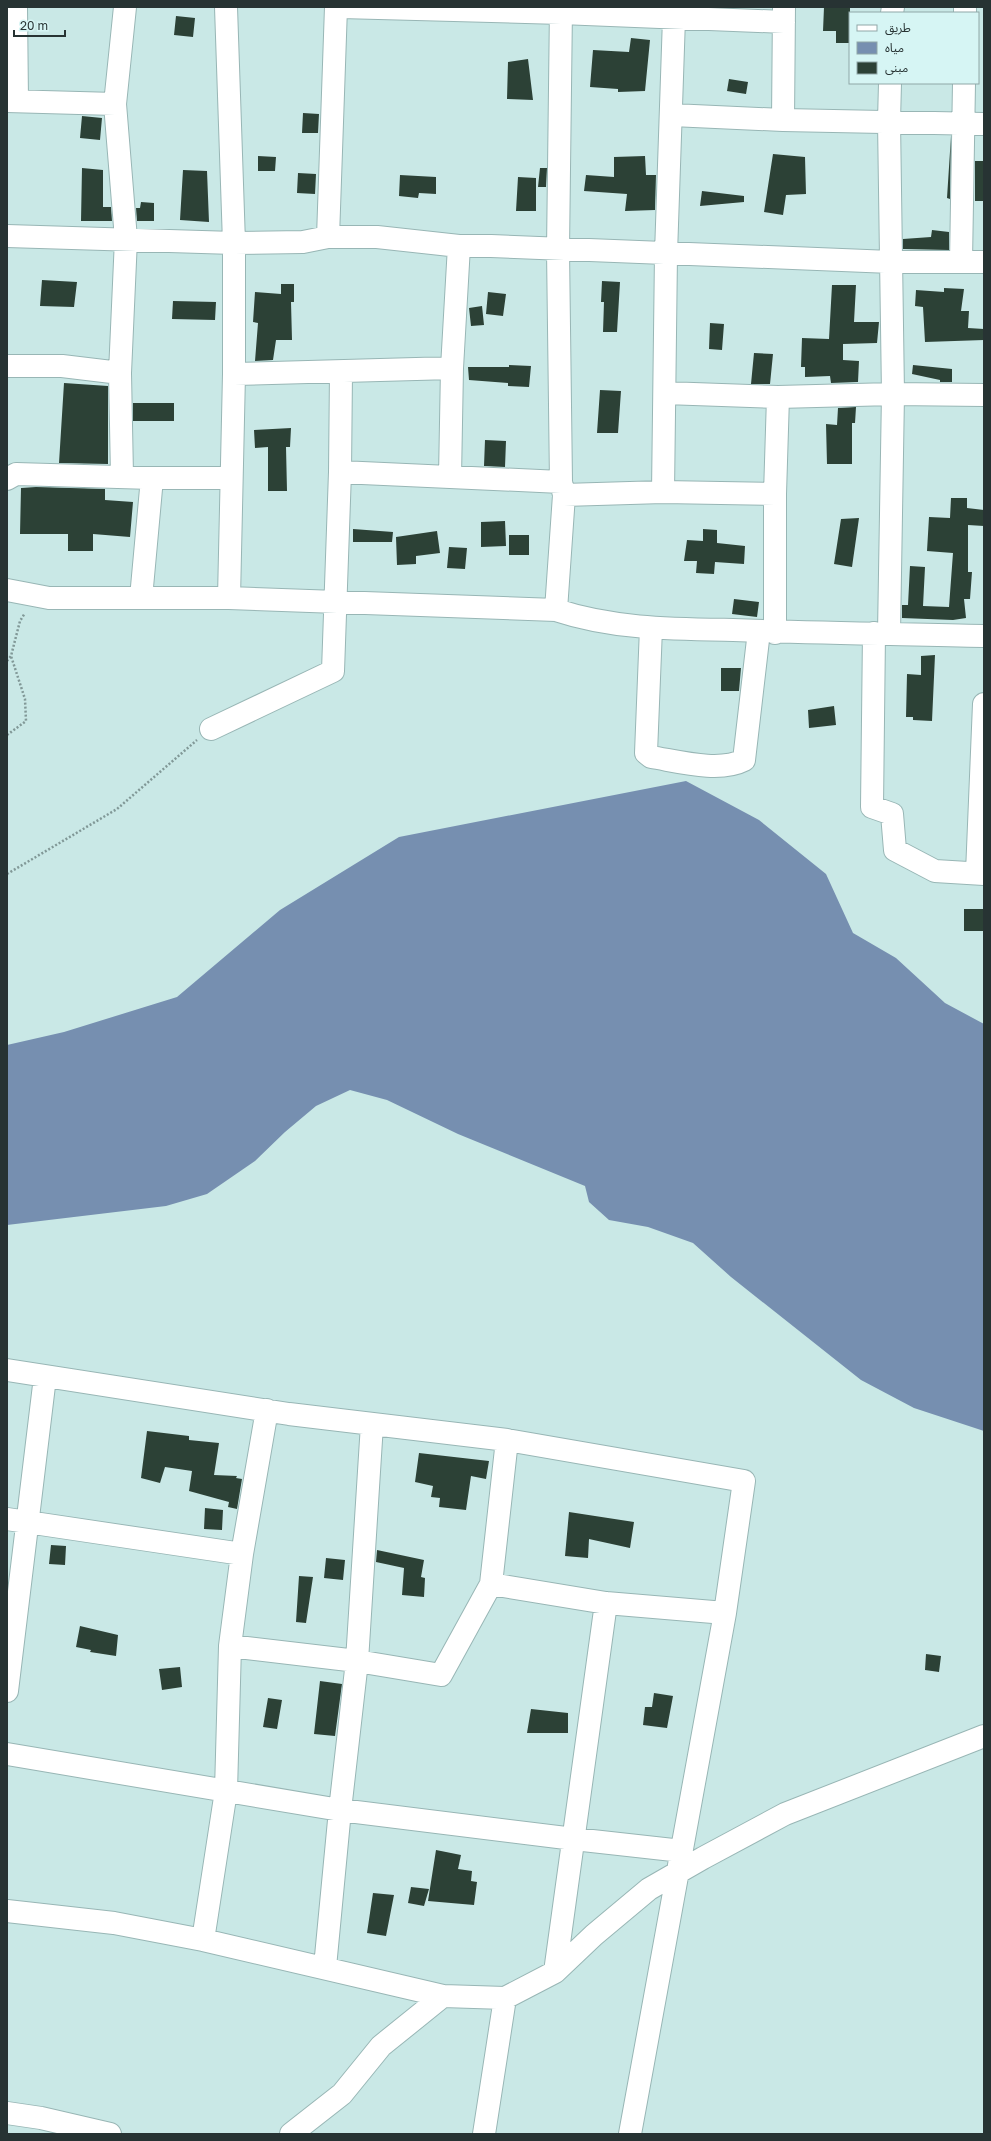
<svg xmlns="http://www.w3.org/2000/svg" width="991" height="2141" font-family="'Golos Text','Noto Sans Arabic',sans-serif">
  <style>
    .water { fill: #768fb0 }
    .building { fill: #2c4136 }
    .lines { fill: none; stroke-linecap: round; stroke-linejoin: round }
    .minor-casing { stroke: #98b6b5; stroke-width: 24 }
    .path { stroke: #819897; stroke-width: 2.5; stroke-dasharray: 2 2; stroke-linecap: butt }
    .minor { stroke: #fff; stroke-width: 22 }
  </style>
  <rect width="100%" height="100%" fill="#c9e8e6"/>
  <path class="water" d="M686,781L759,820L826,874L853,933L896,958L945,1003L984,1024V1431L914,1408L861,1380L731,1277L693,1243L648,1227L609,1220L589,1202L585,1186L458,1134L387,1100L350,1090L316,1106L285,1132L255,1161L207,1194L166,1206L7,1225V1045L64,1032L177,997L280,910L399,837Z"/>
  <path class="building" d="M824,7H850V43H836V31H823Z
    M176,16L195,18L193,37L174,35Z
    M631,38L650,40L645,91L618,92V89L590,87L593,50L629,52Z
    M528,59L533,100L507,99L508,62Z
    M729,79L748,82L746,94L727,91Z
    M303,113L319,114L318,133H302Z
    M82,116L102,118L100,140L80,138Z
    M951,136L950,199L947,198Z
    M773,154L805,157L806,194L786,195L783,215L764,212Z
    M258,156L276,157L275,171H258Z
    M645,156L646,175H656L655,210L625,211L627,194L584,191L586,175L614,177V157Z
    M975,161H984V201H975Z
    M82,168L103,170V207H111L112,221H81Z
    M540,168H547L546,187H538Z
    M183,170L207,171L209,222L180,220Z
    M298,173L316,174L315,194L297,193Z
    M400,175L436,177V194L419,193L418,198L399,196Z
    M518,177L536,178V211H516Z
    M702,191L744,196V202L700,206Z
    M141,202L154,203V221H137L136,208H140Z
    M932,230L949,232V250L903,249V239L931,237Z
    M42,280L77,282L74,307L40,306Z
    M602,281L620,282L617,332H603L604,302H601Z
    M281,284H294V302H291L292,340H276L273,360L255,361L258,323L253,322L255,292L281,294Z
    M832,285H856L854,322H879L877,343L843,344V360L859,361L858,382L831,383L830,376L805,377V367H801L802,338L829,339Z
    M944,288L964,289L961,311H969L968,328L984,329V340L925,342L923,307L915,306L916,290L944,292Z
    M488,292L506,294L503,316L486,314Z
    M173,301L216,302L215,320L172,319Z
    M482,306L484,325L471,326L469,308Z
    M710,323L724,324L722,350L709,349Z
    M754,353L773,354L770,384H751Z
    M509,365L531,366L529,387L508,386V383L469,380L468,367H509Z
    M913,365L952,369V382H940V380L912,374Z
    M64,383L108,386V464L59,463Z
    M600,390L621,391L618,433H597Z
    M133,403H174V421H133Z
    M856,407L855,423H852V464H827L826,424L837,425L838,408Z
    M291,428L290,447H286L287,491H268V447L255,448L254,430Z
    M485,440L506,441L505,467L484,466Z
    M36,487L105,489V500L133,502L130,537L93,534V551H68V534H20L21,488Z
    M951,498H967V508L984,510V526L968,525V572H972L970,599H964L966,618L953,620L902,618V605H908L910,566L925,567L923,606L949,607L953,553L927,551L929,517L950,518Z
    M859,518L852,567L834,564L841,519Z
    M505,521L506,546L481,547V522Z
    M353,529L393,532L392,542H353Z
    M703,529L717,530V543L745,546L744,564L715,562L714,574L696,573L697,561H684L687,540L703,541Z
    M437,531L440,553L416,556V564L397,565L396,537Z
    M509,535H529V555H509Z
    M449,547L467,548L465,569L447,568Z
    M734,599L759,602L757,617L732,614Z
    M935,655L932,721L913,720V717H906L907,674L921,675V656Z
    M721,668H741L739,691H721Z
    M834,706L836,725L809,728L808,710Z
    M964,909H984V931H964Z
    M147,1431L189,1436V1440L219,1443L214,1475L237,1476L236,1478L242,1479L237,1509L228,1507L229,1502L189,1491L192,1471L165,1467L160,1483L141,1478Z
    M419,1453L489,1461L486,1479L471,1476L466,1510L439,1507L440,1498L431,1497L433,1486L415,1482Z
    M205,1508L223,1510L222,1530L204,1529Z
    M569,1512L634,1522L630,1548L589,1539L588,1558L565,1556Z
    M51,1545L66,1546L65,1565L49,1564Z
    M377,1550L424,1560L421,1577L425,1578L424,1597L402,1595L404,1568L376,1562Z
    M326,1558L345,1560L343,1580L324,1578Z
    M299,1576L313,1577L306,1623L296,1622Z
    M80,1626L118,1635L116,1656L90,1652L91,1650L76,1647Z
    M926,1654L941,1656L939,1672L925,1670Z
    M180,1667L182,1687L162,1690L159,1669Z
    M320,1681L342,1684L335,1736L314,1734Z
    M654,1693L673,1696L667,1728L643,1725L645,1707H652Z
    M268,1698L282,1700L277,1729L263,1727Z
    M531,1709L568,1713V1733H527Z
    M436,1850L461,1855L458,1869L472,1871L471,1881L477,1882L474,1905L428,1901Z
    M411,1887L429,1889L424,1906L408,1903Z
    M373,1893L394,1895L386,1936L367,1933Z"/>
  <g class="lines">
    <g class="minor-casing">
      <path id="minor" d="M16,7L17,101
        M226,7L234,243V374L229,598
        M341,7L561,13L784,22
        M892,13L893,7
        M965,13V7
        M7,101L115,104
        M672,115L783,120L984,124
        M783,120L784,7
        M7,236L234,243L303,242L328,237H377L459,246H491L891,262H984
        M328,237L336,7
        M961,262L964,83
        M7,366H62L120,373
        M234,374L452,368L459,246
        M665,393L778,397L893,394L984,395
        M340,472L561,482
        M122,476L120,373L126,239L115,104L125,7
        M450,477L452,368
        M7,479L16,474L152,478H231
        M663,492L666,254L674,18
        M564,495L663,492L775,494
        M7,590L49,598H229L556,610C613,629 673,629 733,630C816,633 900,634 984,636
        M141,598L152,478
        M556,610L564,495L561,482L558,250L561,7
        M651,628L646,753L651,757C677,761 719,773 744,760L759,631
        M775,633V494L778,397
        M874,633L872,807L892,814L895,850L935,871L984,874
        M889,633L893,394L889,121L890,83
        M211,729L333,671L340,472L341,372
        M977,873L984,704
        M7,1370L289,1414L507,1440L744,1481L725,1613L630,2134
        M7,1519L242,1554
        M491,1584L507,1440
        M230,1646L357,1661L441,1675L491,1584L606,1603L725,1613
        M7,1691L45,1377
        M7,1754L340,1810L574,1839L682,1851
        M7,1911L114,1923L203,1940L443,1996
        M203,1940L226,1791L230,1646L242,1554L267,1410
        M325,1967L340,1810L357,1661L372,1424
        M555,1972L606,1603
        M7,2113L41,2118L110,2134
        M291,2134L342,2094L381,2046L443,1996L505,1998L555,1972L594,1935L649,1889L703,1858L785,1814L984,1736
        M484,2134L505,1998"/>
    </g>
    <path class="path" d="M7,661L11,656L20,621L25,613
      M7,735L26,721L25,699L11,656
      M7,874L117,809L197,740"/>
    <use href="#minor" class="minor"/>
  </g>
  <rect width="991" height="2141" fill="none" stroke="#273333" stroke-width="16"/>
  <rect x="849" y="12" width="130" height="72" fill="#d6f5f4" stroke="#90a7a7"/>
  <rect x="857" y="25" width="20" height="6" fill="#ffffff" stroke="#90a7a7"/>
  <text x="885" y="32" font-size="12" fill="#273333">طريق</text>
  <rect x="857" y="42" width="20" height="12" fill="#768fb0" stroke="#90a7a7"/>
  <text x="885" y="52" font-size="12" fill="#273333">مياه</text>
  <rect x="857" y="62" width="20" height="12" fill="#2c4136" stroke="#90a7a7"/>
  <text x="885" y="72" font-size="12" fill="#273333">مبنى</text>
  <path d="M14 30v6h51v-6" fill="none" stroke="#273333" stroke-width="2"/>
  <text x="20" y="30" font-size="12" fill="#273333" stroke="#d6f5f4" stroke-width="3" paint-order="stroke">20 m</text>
</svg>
